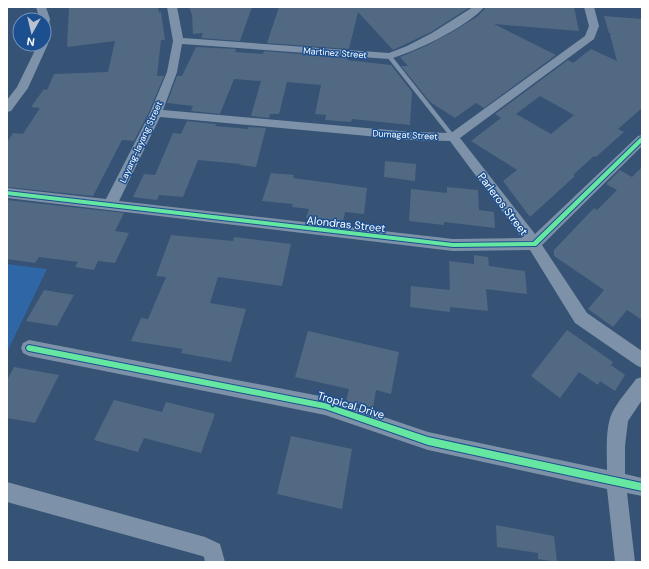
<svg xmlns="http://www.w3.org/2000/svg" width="649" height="569" font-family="'DM Sans',sans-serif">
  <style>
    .green { fill: #2f66a5 }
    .building { fill: #526984; fill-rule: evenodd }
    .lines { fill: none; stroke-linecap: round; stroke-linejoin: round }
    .service { fill: #7d92a8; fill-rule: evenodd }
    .minor { fill: #7d92a8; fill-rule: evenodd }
    .cycleway-casing { stroke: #1b4f8f; stroke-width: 2 }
    .cycleway { fill: #66e7a1; fill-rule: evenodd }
    .labels { text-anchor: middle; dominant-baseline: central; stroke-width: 3; stroke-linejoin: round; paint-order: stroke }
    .far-street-label { font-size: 9px; fill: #fff; stroke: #1b4f8f }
    .street-label { font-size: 11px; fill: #fff; stroke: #1b4f8f }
  </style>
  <rect width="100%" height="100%" fill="#365274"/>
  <path class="green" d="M7,264L47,269L7,352Z"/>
  <path class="building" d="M69,7H158L159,13L161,12L165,40H161L157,76H164L149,112L134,141L122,140L93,196L7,187V142L13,133L23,134L40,108L31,107L44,89L47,90L54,74L108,72L115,41L67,47Z
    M189,7H252L240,41L201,38L203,33L193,34L192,15Z
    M279,7H470L431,32L393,50L358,12L349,49L267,43Z
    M486,7H574L579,31L494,24L556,55L484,108L476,103L455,118L430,102L401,66H408L400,57L426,46L454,31L478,16Z
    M604,16L642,19V108L618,129L624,132L596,157L594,156L573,175L575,176L530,217L503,181L517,170L471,141L501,118L495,114L568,60L573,63L591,49L617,61L610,35L611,34L609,33ZM540,96L574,115L551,134L516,114Z
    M196,47L236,49L235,52L263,54L264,51L348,58L347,60L391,65L412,92L410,125L352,119L351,122L325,120L326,115L315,114L321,85L287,82L279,114H270L269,118L251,116L261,81L234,79L220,114L191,111L193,106L167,103L177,76H182Z
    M187,121L216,124L215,126L248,129V127L266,128L256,167L240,165L241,164L198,160L183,197L159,195L157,200L133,197L144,174L155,175L173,133L181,134Z
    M385,161L416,164L415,181L384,177Z
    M642,167V320L627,310L613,327L588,309L604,290L554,256V250L594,208L597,210L617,190L606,184L620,170L632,177Z
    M271,173L294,175L293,178L367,188L364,214L345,212L343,222L306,218L309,209L292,207L293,204L262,201Z
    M447,187L478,190L479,210L494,212L495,228L444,222V225L409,221L411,189L447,193Z
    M7,200L124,213L115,231L129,233L115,263L98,261L94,270L75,267L78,262L39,257L35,263L7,259Z
    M171,235L233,241L234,237L291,244L282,286L218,277L210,303L246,309L231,362L181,353L183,349L131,341L141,318L148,319L166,277L156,276Z
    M474,255L488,257L489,266L525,271L527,294L486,289L488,311L450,307V312L410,307L411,286L450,290L449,261L474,264Z
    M44,290L74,295L57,326L26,321Z
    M567,330L613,362L611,365L625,375L615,391L600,381L598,385L579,372L560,398L531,376Z
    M308,331L399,352L391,394L376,390L373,408L346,401L349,389L295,377Z
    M14,367L59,375L35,423L7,418V380Z
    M114,400L162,412L166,402L215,414L201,453L144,438L138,452L94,440Z
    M291,436L352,449L342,509L277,494Z
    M496,525L554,536L557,562L538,559V553L497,547Z"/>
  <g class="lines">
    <path class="service" d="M387,55H391L455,136V138H451L387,57Z"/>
    <path class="minor" d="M36,7H46L50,19L48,33L44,34V20H40Z
      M167,7H177L183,38L389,53L407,46L432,33L473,7H484C469,26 413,53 389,59L182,44L177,72L163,110L411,132L451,133L585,36L589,26L584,7H594L599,26L594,39L460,138L535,234L638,136L642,135V146L542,245L587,313L642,351V368L636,365L575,323L530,250L453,251L7,198V188L106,199L150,113L167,72L173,41ZM160,117L411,140L450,141L522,238L453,239L119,201Z
      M44,41L48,44L28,88L11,111L7,112V100L17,87L38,44H44Z
      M29,340L325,397L428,432L607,470C607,454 605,428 612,413C618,401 628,390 636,379L642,377V400L628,421L625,446V474L642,478V496L627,493L635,562H615L607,489L428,450L325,415L29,356L23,353L21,348L23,343Z
      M7,482L205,537L220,544L225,562H205L204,557L202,556L7,502Z"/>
    <g class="cycleway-casing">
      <path id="cycleway" d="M642,137V142L536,246H534L453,247L7,195V191L453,243L533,242L640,138Z
        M29,345L325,403L428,437L642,483V491L428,445L325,409L29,351L27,350L26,348L27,346Z"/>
    </g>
    <use href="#cycleway" class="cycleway"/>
  </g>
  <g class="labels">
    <g class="far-street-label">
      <text transform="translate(335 53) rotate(4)">Martinez Street</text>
      <text transform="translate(405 135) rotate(3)">Dumagat Street</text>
      <text transform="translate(141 142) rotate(-65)">Layang-layang Street</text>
    </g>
    <g class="street-label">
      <text transform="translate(503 204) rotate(53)">Parleros Street</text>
      <text transform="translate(346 224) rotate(6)">Alondras Street</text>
      <text transform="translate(351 405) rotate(17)">Tropical Drive</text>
    </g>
  </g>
  <rect width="649" height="569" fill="none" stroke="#ffffff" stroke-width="16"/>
  <g transform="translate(32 32) rotate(188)"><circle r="19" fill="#1b4f8f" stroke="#7695bc"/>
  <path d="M0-3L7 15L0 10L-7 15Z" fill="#b9c2ce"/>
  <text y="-6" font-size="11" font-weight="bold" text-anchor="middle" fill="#ffffff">N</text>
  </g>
</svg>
